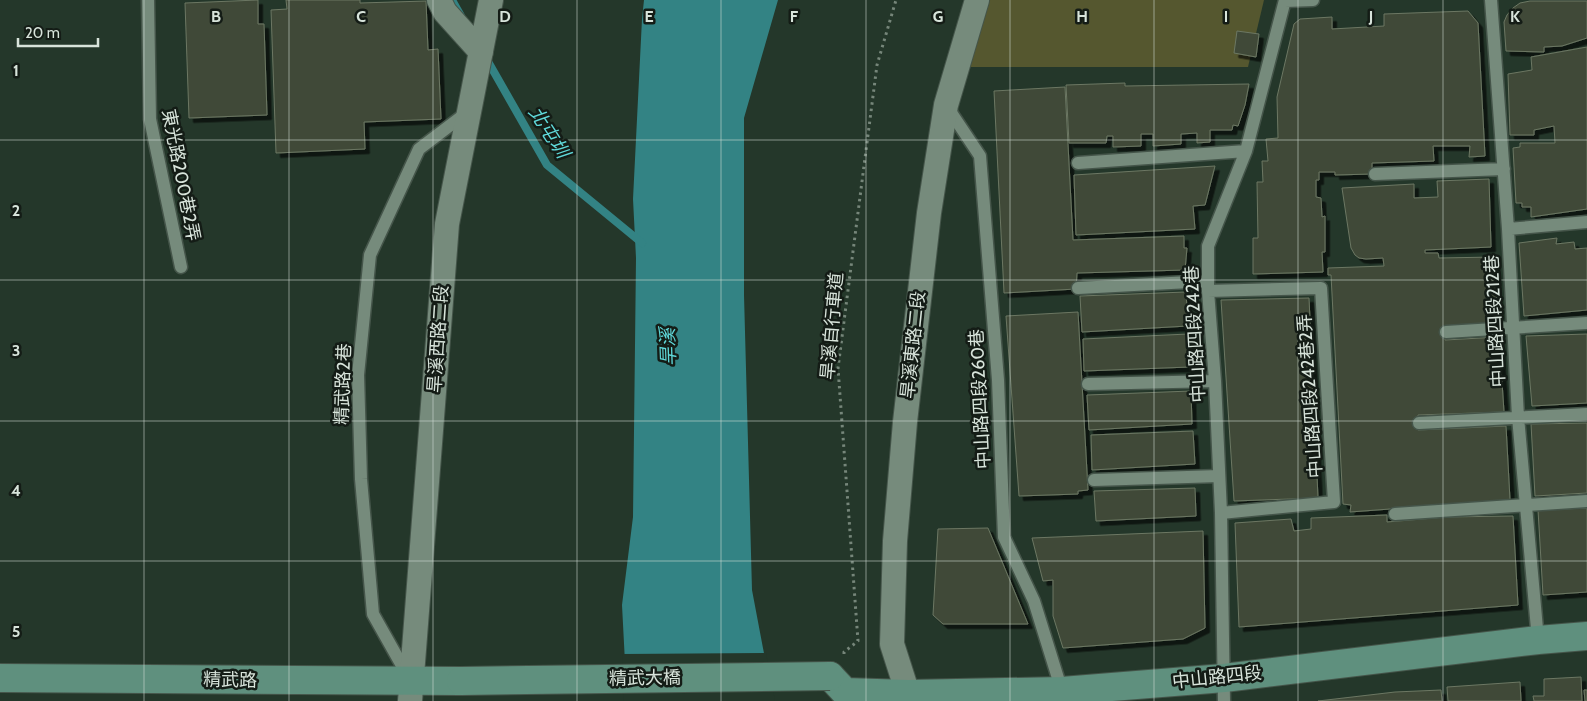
<svg xmlns="http://www.w3.org/2000/svg" width="1587" height="701" font-family="Cabin,'Noto Sans TC',sans-serif">
  <style>
    .green { fill: #55572f }
    .water { fill: #338384 }
    .pier { fill: #24372a }
    .lines { fill: none; stroke-linecap: round; stroke-linejoin: round }
    .stream { stroke: #338384; stroke-width: 8 }
    .building { fill: #404a38; stroke: #6c7763; filter: url(#shadow) }
    .lane-casing { stroke: #45554a; stroke-width: 15 }
    .street-casing { stroke: #45554a; stroke-width: 26 }
    .secondary-casing { stroke: #45554a; stroke-width: 30 }
    .path { stroke: #76867a; stroke-width: 3; stroke-dasharray: 2.5 4; stroke-linecap: butt }
    .lane { stroke: #768b7c; stroke-width: 12 }
    .street { stroke: #768b7c; stroke-width: 24 }
    .secondary { stroke: #5f907e; stroke-width: 28 }
    .secondary-bridge-casing { stroke: #45554a; stroke-width: 30; stroke-linecap: butt }
    .secondary-bridge { stroke: #5f907e; stroke-width: 28 }
    .grid { fill: none; stroke: #d8e4db; stroke-width: 1; stroke-opacity: 0.55 }
    .labels { text-anchor: middle; dominant-baseline: central; stroke-width: 5; stroke-linejoin: round; paint-order: stroke }
    .street-label { font-size: 18px; fill: #d8e4db; stroke: #141c16 }
    .water-label { font-size: 19px; font-style: italic; fill: #5fd7d8; stroke: #141c16 }
    .grid-label { font-size: 16px; text-anchor: middle; font-weight: bold; fill: #d8e4db; stroke: #141c16; stroke-width: 5; stroke-linejoin: round; paint-order: stroke }
  </style>
  <defs>
    <filter id="shadow"><feDropShadow dx="4.5" dy="4.5" stdDeviation="0" flood-color="#0009"/></filter>
  </defs>
  <rect width="100%" height="100%" fill="#24372a"/>
  <path class="green" d="M990,0H1264L1248,67H970Z"/>
  <path class="water" d="M644,0H778L744,118V295L752,590L773,701H627L622,605L633,517L636,258L633,199L642,19Z"/>
  <path class="pier" d="M766,653L775,701H624L622,654Z"/>
  <g class="lines">
    <path class="stream" d="M452,0L461,16
      M486,58L547,165L642,243"/>
  </g>
  <path class="building" d="M258,0V24H264L267,115L189,118L185,3Z
    M286,0H360V3L426,1L428,50L438,49L441,119L364,122L365,149L276,153L271,10L287,9Z
    M1530,1H1587V38L1562,46L1544,47V52L1506,51L1504,22L1507,15L1513,8L1520,3Z
    M1468,11L1478,23L1485,156L1469,157L1470,146H1433L1434,161L1372,163V174L1335,175V172H1319V180H1316V197L1321,198L1322,217L1325,216V252H1322L1323,272L1253,274V238H1258L1257,182H1263L1262,161H1268L1266,139L1278,138L1277,97L1294,24L1300,19L1332,17V29L1384,26V14Z
    M1237,31L1259,34L1256,57L1234,53Z
    M1587,47V209L1531,217V207H1522V203H1516L1513,148L1520,147V143H1555L1554,126L1534,130V135H1510L1508,74L1532,70L1531,57Z
    M1125,83V86L1249,84L1245,105L1238,126L1233,125L1232,130H1210V142L1197,143V133L1181,134V144L1153,146V134H1141V146L1113,147V136H1107L1106,143H1069L1066,85Z
    M1065,87L1073,240L1184,236V248H1187L1185,270L1077,273L1076,289L1004,293L994,91Z
    M1215,166L1205,205L1193,206L1195,229L1076,235L1074,175Z
    M1489,179L1491,247L1425,250V253H1438L1439,258L1495,257L1498,324L1446,327L1445,340L1499,337L1504,412L1418,415V430L1506,426L1510,500L1350,512L1351,505L1343,504L1331,275H1328V268L1384,266L1383,258L1366,259L1359,258L1355,255L1351,248L1342,188L1414,184V198L1438,197L1437,181Z
    M1557,238L1556,244L1574,242L1575,249L1587,248V310L1524,316L1519,243Z
    M1186,292L1188,326L1082,332L1080,296Z
    M1309,298L1318,498L1234,501L1221,300Z
    M1078,312L1088,490L1078,491V494L1019,496L1006,316Z
    M1188,334L1190,367L1084,371L1083,339Z
    M1587,334V403L1532,406L1526,336Z
    M1191,391L1192,424L1089,430L1087,395Z
    M1587,423V493L1535,496L1531,424Z
    M1193,431L1195,464L1092,470L1091,435Z
    M1195,488L1196,516L1096,521L1094,491Z
    M1587,508V592L1543,595L1538,510Z
    M1387,515V522L1445,517L1513,516L1518,605L1239,627L1235,523L1291,519L1294,531L1311,529V518Z
    M988,528L1028,624H943L933,615L938,529Z
    M1203,531L1205,628L1183,639L1063,648L1053,616V580L1043,581L1032,538Z
    M1581,677L1582,701H1534L1533,696H1544V679Z
    M1520,682L1521,701H1448L1447,687Z
    M1441,690L1442,701H1318L1395,692Z
    M1584,690H1587V701H1585Z"/>
  <g class="lines">
    <g class="lane-casing">
      <path id="lane" d="M148,0L150,119L181,267
        M1491,0L1508,229L1518,417L1538,640
        M1285,1L1313,0
        M946,105L980,156L998,380L1004,537L1034,601L1062,691
        M1078,163L1246,151
        M1375,174L1504,169
        M1508,229L1587,222
        M1078,288L1208,281
        M1208,291L1321,288L1334,502L1221,513
        M1446,332L1587,323
        M1088,384L1215,381
        M1419,423L1587,414
        M1094,480L1219,476
        M1395,514L1587,501
        M409,678L373,614L361,479L358,375L370,255L419,149L469,111
        M1224,701L1221,513L1215,381L1208,291V246L1246,151L1285,0"/>
    </g>
    <g class="street-casing">
      <path id="street" d="M439,0L445,12L481,52
        M410,701L447,224L491,0
        M909,701L908,694L892,644L895,541L905,422L929,213L946,105L977,0"/>
    </g>
    <g class="secondary-casing">
      <path id="secondary" d="M830,676L845,692L908,694L1062,691L1224,678L1538,640L1587,636
        M0,678L461,681"/>
    </g>
    <path class="path" d="M844,654V652L858,641L838,368L877,65L896,0"/>
    <use href="#lane" class="lane"/>
    <use href="#street" class="street"/>
    <use href="#secondary" class="secondary"/>
    <g class="secondary-bridge-casing">
      <path id="secondary-bridge" d="M461,681L830,676"/>
    </g>
    <use href="#secondary-bridge" class="secondary-bridge"/>
  </g>
  <path class="grid" d="M144,0V701M289,0V701M433,0V701M577,0V701M721,0V701M866,0V701M1010,0V701M1154,0V701M1298,0V701M1443,0V701M0,140H1587M0,280H1587M0,421H1587M0,561H1587"/>
  <g class="labels">
    <g class="street-label">
      <text transform="translate(181 175) rotate(79)">東光路200巷2弄</text>
      <text transform="translate(1495 321) rotate(-93)">中山路四段212巷</text>
      <text transform="translate(832 326) rotate(-85)">旱溪自行車道</text>
      <text transform="translate(1195 334) rotate(-93)">中山路四段242巷</text>
      <text transform="translate(438 339) rotate(-86)">旱溪西路二段</text>
      <text transform="translate(913 345) rotate(-84)">旱溪東路二段</text>
      <text transform="translate(343 384) rotate(-88)">精武路2巷</text>
      <text transform="translate(1310 396) rotate(-94)">中山路四段242巷2弄</text>
      <text transform="translate(980 399) rotate(-93)">中山路四段260巷</text>
      <text transform="translate(1217 677) rotate(-6)">中山路四段</text>
      <text transform="translate(645 678) rotate(-1)">精武大橋</text>
      <text transform="translate(230 680) rotate(1)">精武路</text>
    </g>
    <g class="water-label">
      <text transform="translate(549 132) rotate(57)">北屯圳</text>
      <text transform="translate(668 347) rotate(-92)">旱溪</text>
    </g>
  </g>
  <g class="grid-label">
    <text x="216" y="22">B</text>
    <text x="361" y="22">C</text>
    <text x="505" y="22">D</text>
    <text x="649" y="22">E</text>
    <text x="794" y="22">F</text>
    <text x="938" y="22">G</text>
    <text x="1082" y="22">H</text>
    <text x="1226" y="22">I</text>
    <text x="1371" y="22">J</text>
    <text x="1515" y="22">K</text>
    <text x="16" y="76">1</text>
    <text x="16" y="216">2</text>
    <text x="16" y="356">3</text>
    <text x="16" y="496">4</text>
    <text x="16" y="637">5</text>
  </g>
  <path d="M18 38v8h80v-8" fill="none" stroke="#d8e4db" stroke-width="2.5"/>
  <text x="25" y="38" font-size="15" fill="#d8e4db" stroke="#141c16" stroke-width="4" paint-order="stroke">20 m</text>
</svg>
